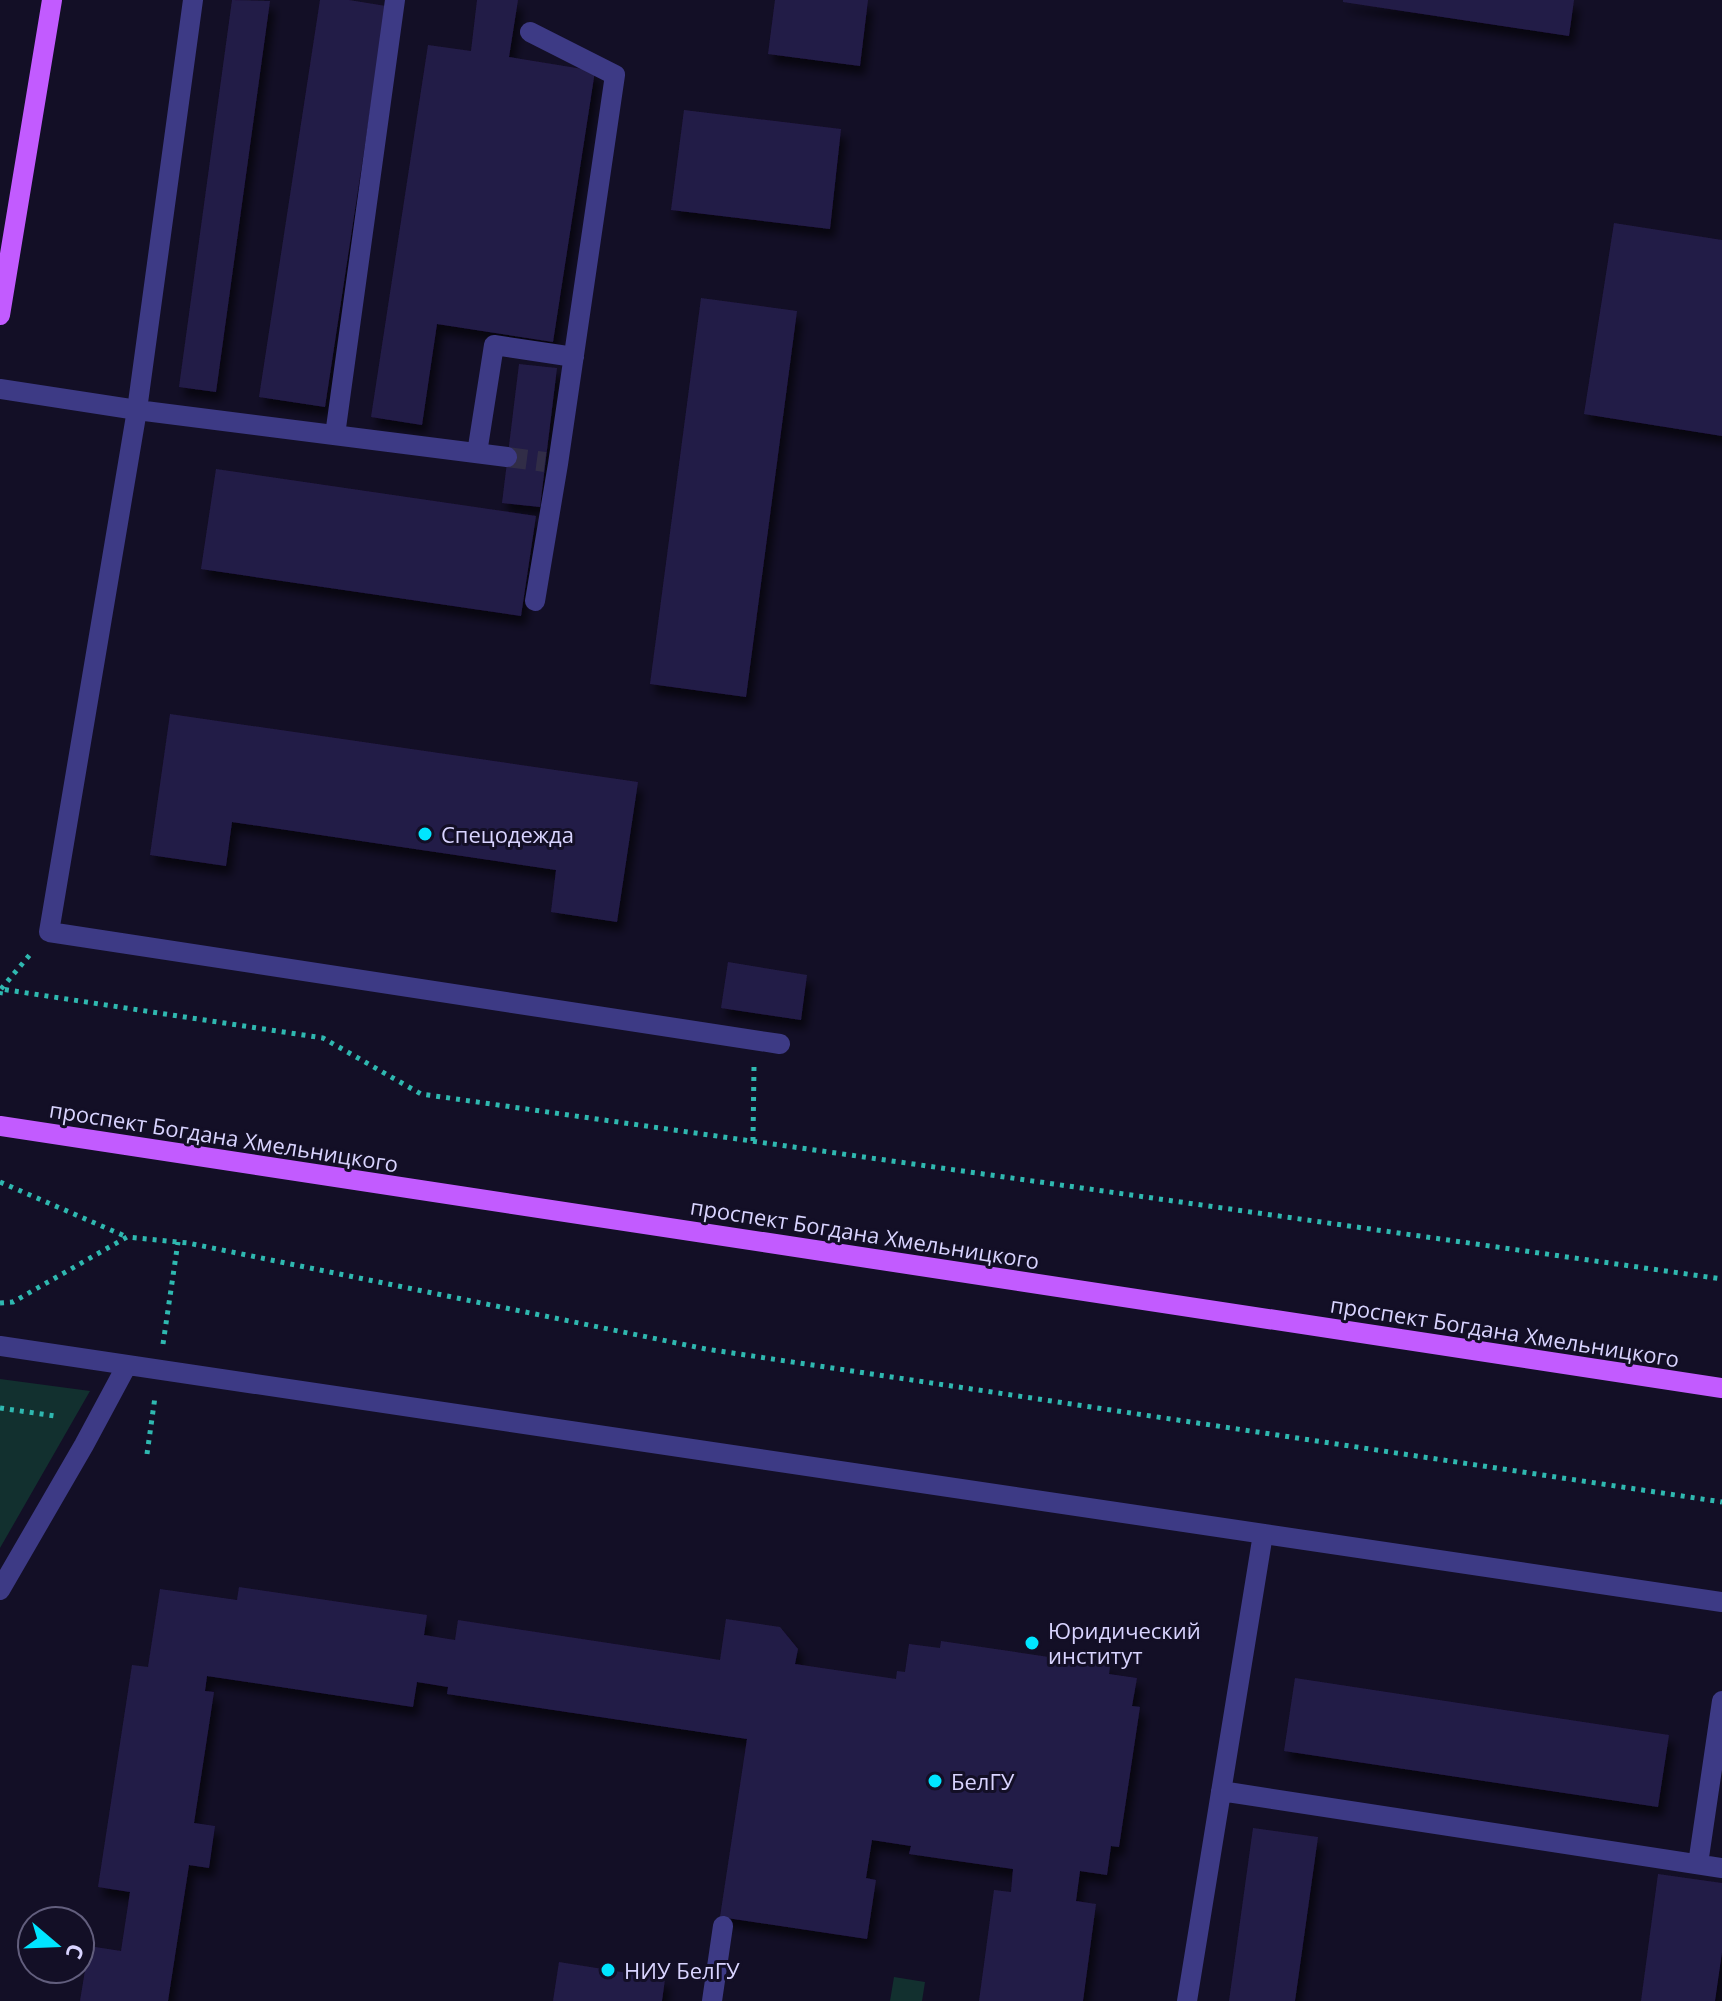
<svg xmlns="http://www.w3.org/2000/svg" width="1722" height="2001" font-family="'Open Sans',sans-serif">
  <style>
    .green { fill: #12302f }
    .building { fill: #241b47; filter: url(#shadow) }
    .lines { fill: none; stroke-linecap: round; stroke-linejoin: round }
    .minor-tunnel { stroke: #312d47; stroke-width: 20; stroke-dasharray: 20 10; stroke-linecap: butt }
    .path { stroke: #2fb8b0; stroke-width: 5; stroke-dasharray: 4 6; stroke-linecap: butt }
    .minor { stroke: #3d3a85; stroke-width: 20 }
    .major { stroke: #c25bff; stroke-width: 20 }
    .poi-dot { fill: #00e5ff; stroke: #130f26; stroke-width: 3 }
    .labels { text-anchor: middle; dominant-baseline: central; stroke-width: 6; stroke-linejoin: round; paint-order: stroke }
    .poi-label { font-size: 22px; fill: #d9d4ff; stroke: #130f26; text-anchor: start }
    .street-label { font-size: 22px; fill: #d9d4ff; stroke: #130f26 }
  </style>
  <defs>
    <filter id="shadow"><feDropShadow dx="5" dy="9" stdDeviation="4" flood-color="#0009"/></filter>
  </defs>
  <rect width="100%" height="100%" fill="#130f26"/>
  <path class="green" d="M0,1379L90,1391L0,1548Z
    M894,1977L925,1982L922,2001H890Z"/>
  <path class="building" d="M232,0L270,1L216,392L179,387Z
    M320,0H349L386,6L325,407L259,397Z
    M477,0H518L509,57L595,71L553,342L437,324L422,425L371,417L428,45L471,51Z
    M775,0H868L860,66L768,54Z
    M1343,0H1574L1569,36L1343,2Z
    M684,110L841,129L830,229L671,210Z
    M1614,223L1722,240V436L1584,414Z
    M701,298L797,311L746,697L650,684Z
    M519,364L557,368L540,507L502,503Z
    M216,469L536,516L521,616L201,569Z
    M170,714L638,782L617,922L551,912L556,870L232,822L226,866L150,855Z
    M728,962L807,975L801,1020L721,1008Z
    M239,1587L427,1615L424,1635L455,1640L458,1620L720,1660L726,1619L780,1627L798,1649L795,1664L896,1679L897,1671L905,1672L909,1644L940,1648L941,1641L1110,1666L1109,1674L1137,1678L1132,1706L1140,1707L1119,1847L1111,1846L1107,1875L1080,1871L1076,1901L1096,1904L1083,2001H979L994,1890L1011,1892L1013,1869L909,1854L911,1846L872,1840L866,1878L876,1880L867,1939L720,1917L747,1739L447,1694L448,1687L417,1682L413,1707L207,1676L205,1691L214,1692L194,1823L215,1826L209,1868L189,1865L168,2001H80L89,1946L121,1951L130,1892L98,1887L132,1665L148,1667L160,1589L237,1600Z
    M1295,1678L1669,1735L1658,1807L1284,1751Z
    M1253,1828L1318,1837L1295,2001H1229Z
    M1658,1874L1722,1883V1952L1715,2001H1641Z
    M559,1962L665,1979L662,2001H553Z"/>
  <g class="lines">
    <path class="minor-tunnel" d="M507,457L545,462"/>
    <path class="path" d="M1,989L33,951
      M0,995L1,989L323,1038L421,1094L1722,1279
      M753,1141L754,1066
      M0,1182L127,1237
      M0,1303L13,1302L127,1237L188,1243L706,1349L1722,1502
      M163,1344L178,1242
      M0,1408L55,1416
      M147,1454L155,1397"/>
    <path class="minor" d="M193,0L137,410L49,932L780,1044
      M530,32L615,75L558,464L535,601
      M0,389L137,410L507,457
      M335,435L395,0
      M477,453L494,345L574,357
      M0,1346L1722,1602
      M0,1590L84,1445L127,1365
      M1221,1791L1722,1868
      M1698,1864L1722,1701
      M712,2001L723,1926
      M1187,2001L1263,1534"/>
    <path class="major" d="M0,315L52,0
      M0,1126L1722,1388"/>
  </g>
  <g class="poi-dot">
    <circle cx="425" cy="834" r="8"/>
    <circle cx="1032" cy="1643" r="8"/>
    <circle cx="935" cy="1781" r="8"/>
    <circle cx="608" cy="1970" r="8"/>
  </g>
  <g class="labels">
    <g class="poi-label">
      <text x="441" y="834">Спецодежда</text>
      <text x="1048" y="1630">Юридический<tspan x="1048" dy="25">институт</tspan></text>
      <text x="951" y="1781">БелГУ</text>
      <text x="624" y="1970">НИУ БелГУ</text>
    </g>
    <g class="street-label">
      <text transform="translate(224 1136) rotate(9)">проспект Богдана Хмельницкого</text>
      <text transform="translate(865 1233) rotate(9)">проспект Богдана Хмельницкого</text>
      <text transform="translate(1505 1331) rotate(9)">проспект Богдана Хмельницкого</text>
    </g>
  </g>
  <g transform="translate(56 1945) rotate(109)"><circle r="38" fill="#130f26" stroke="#625e7d" stroke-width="2"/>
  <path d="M0-6L14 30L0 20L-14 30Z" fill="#00e5ff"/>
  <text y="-12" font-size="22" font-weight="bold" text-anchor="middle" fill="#d9d4ff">С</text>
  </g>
</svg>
